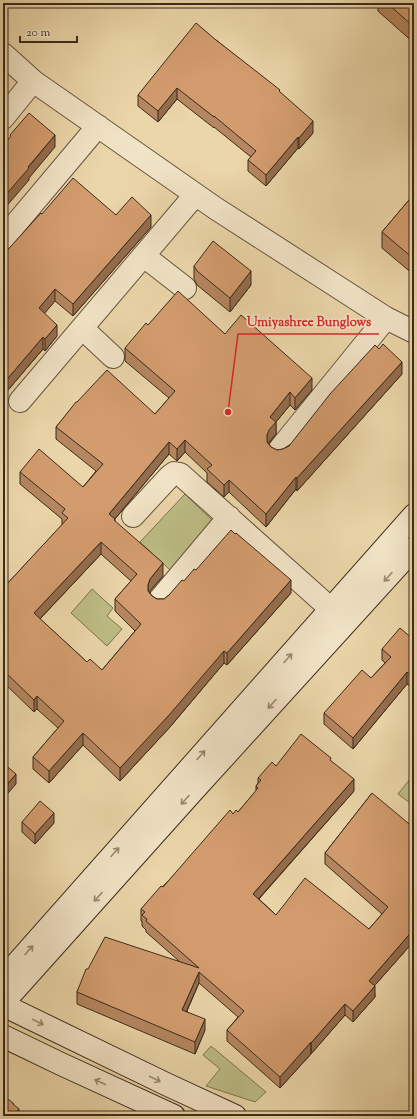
<svg xmlns="http://www.w3.org/2000/svg" width="417" height="1119" font-family="'Sorts Mill Goudy',serif">
  <style>
    .green { fill: #bdbc84; stroke: #7c7450 }
    .lines { fill: none; stroke-linecap: round; stroke-linejoin: round }
    .street-casing { stroke: #66563f; stroke-width: 24 }
    .secondary-casing { stroke: #3a2b1c; stroke-width: 24 }
    .street { stroke: #f2e4c7; stroke-width: 22 }
    .secondary { stroke: #f2e4c7; stroke-width: 22 }
    .wall { fill: #b5865f; stroke: #3a2b1c; fill-rule: evenodd }
    .shaded-wall { fill: #946d4d; stroke: #3a2b1c }
    .building { fill: #d39c6e; stroke: #3a2b1c; fill-rule: evenodd }
    .oneway { stroke: #968872 }
    .leader { fill: none; stroke: #d62828; stroke-width: 1.5 }
    .callout-dot { fill: #d62828; stroke: #f2e4c7; stroke-width: 1.5 }
    .callout-label { font-size: 13px; text-anchor: middle; font-weight: bold; fill: #d62828; stroke: #f2e4c7; stroke-width: 3; stroke-linejoin: round; paint-order: stroke }
  </style>
  <rect width="100%" height="100%" fill="#ebd6a9"/>
  <filter id="stains"><feTurbulence type="fractalNoise" baseFrequency=".005" numOctaves="4"/><feColorMatrix values="0 0 0 0 .2 0 0 0 0 .09 0 0 0 0 .02 0 0 0 .5 -.17"/></filter>
  <radialGradient id="worn" r=".72"><stop offset=".6" stop-color="#630" stop-opacity="0"/><stop offset="1" stop-color="#630" stop-opacity=".3"/></radialGradient>
  <path class="green" d="M185,494L214,522L170,570L140,542Z
    M92,589L113,608L107,616L122,629L107,646L71,613Z
    M414,774V806L398,794Z
    M211,1046L266,1092L255,1102L206,1086L220,1069L203,1055Z"/>
  <g class="lines">
    <g class="street-casing">
      <path id="street" d="M3,54L33,81L215,208L386,318L414,332
        M3,118L33,81
        M3,239L98,126
        M144,256L185,288
        M82,328L113,357
        M20,401L195,195
        M279,450L386,318
        M133,516L170,476L174,473L180,474L331,609
        M160,599L229,517"/>
    </g>
    <g class="secondary-casing">
      <path id="secondary" d="M3,979L414,515
        M3,1003L193,791L414,548
        M3,1005L168,1085L235,1116
        M3,1036L61,1064L174,1116"/>
    </g>
    <use href="#street" class="street"/>
    <use href="#secondary" class="secondary"/>
  </g>
  <path class="wall" d="M378,3H414V43L378,11Z
    M216,40L280,92L313,133L299,149L298,148L266,186L248,171V160L251,157L214,127V128L177,99L158,122L138,106V95Z
    M414,194V275L382,248V232Z
    M42,214L116,215L151,227L73,316L55,301L44,313L57,336L45,351L43,349L3,396V255Z
    M194,266L251,285L230,312L197,285L194,279Z
    M148,325L225,334L312,390L295,410L290,405L276,422V434L269,444L271,447L277,450L283,449L402,374L297,491L296,489L266,527L229,492L224,497L207,482V473L185,452L177,461L169,454L115,519V522L163,576L150,591V593L152,596L157,599H164L169,595L196,570L291,593L227,665L224,663L170,727L120,781L83,745L49,783L33,769V757L58,728L37,709L34,712L3,682V586L6,585L62,525V519L20,484V472L83,487L96,471L56,439V427L77,402L155,414L169,398L125,361V348ZM101,554L131,581L115,599V611L135,631L102,670L87,662L40,619Z
    M414,640V689L407,684L353,749L324,724V713L371,678L385,663L382,660V649Z
    M331,761L354,791L259,899L276,915L369,929L382,914L325,864V853L372,793L414,941L374,986L375,997L353,1022L345,1015L311,1054L280,1088L227,1041V1030L238,1017L199,983L187,1011L205,1030L195,1054L77,1004V992L88,969L179,961L146,932V930L142,926V921H141V909L233,814L238,812L256,791V786L258,783V778L276,766Z
    M22,822L54,823L35,844L22,832Z"/>
  <path class="shaded-wall" d="M177,88V99L158,122V111Z
    M313,121V133L299,149V138Z
    M55,135V147L29,178V180L4,209V211L3,212V198Z
    M298,137V148L266,186V175Z
    M151,215V227L73,316V304Z
    M251,271V285L230,312V298Z
    M55,289V301L39,320V308Z
    M57,325V336L45,351V339Z
    M43,337V349L3,396V384Z
    M402,362V374L297,491V478Z
    M312,378V390L295,410V398Z
    M290,392V405L276,422V434L269,442L267,448V435L270,417Z
    M185,440V452L177,461V449Z
    M169,442V454L109,526V514Z
    M296,477V489L266,527V514Z
    M229,480V492L224,497V485Z
    M101,542V554L34,625V613Z
    M163,563V576L150,591L148,597V585L150,579Z
    M291,580V593L227,665V653Z
    M224,651V663L170,727L120,781V768Z
    M407,672V684L353,749V738Z
    M37,696V709L34,712V700Z
    M83,733V745L49,783V771Z
    M16,774V784L3,799V789Z
    M354,779V791L253,905V894Z
    M54,813V823L35,844V834Z
    M414,929V941L369,992V981Z
    M199,972V983L182,1021V1010Z
    M375,986V997L353,1022V1011Z
    M345,1004V1015L311,1054V1043Z
    M205,1019V1030L195,1054V1042Z
    M311,1042V1054L280,1088V1077Z
    M13,1103V1115L19,1109V1116H13Z"/>
  <path class="building" d="M387,3H414V27Z
    M196,23L216,40L261,75L280,90L279,91L313,121L299,138L298,137L266,175L248,160L256,151L214,116V117L177,88L158,111L138,95Z
    M29,113L55,135L28,167L29,168L3,198V146L11,136L10,135Z
    M73,178L116,215L132,197L151,215L73,304L55,289L39,308L57,325L45,339L43,337L3,384V255L41,213L42,214Z
    M414,194V259L382,232Z
    M213,241L251,271L230,298L197,271L194,266Z
    M178,291L225,334L241,315L312,378L295,398L290,392L270,417L276,422L269,430L267,435V442L271,447L277,450L283,449L289,446L330,394L375,345L379,349L383,344L402,362L297,478L296,477L266,514L229,480L224,485L207,469L212,465L185,440L177,449L169,442L109,514L115,519L114,520L163,563L150,579L148,585V591L152,596L157,599H164L169,595L182,580L184,581L194,569L196,570L231,530L235,534L236,533L291,580L227,653L224,651L170,714L120,768L83,733L49,771L33,757L64,721L37,696L34,700L3,670V586L5,584L6,585L68,518L62,513L65,509L20,472L39,449L83,487L103,464L56,427L76,402H77L107,370L155,414L175,391L125,348L146,323L148,325ZM101,542L137,574L115,599L141,624L102,670L90,659L87,662L34,613Z
    M400,628L414,640V678L407,672L353,738L324,713L362,670L371,678L391,657L382,649Z
    M301,734L331,758L330,760L354,779L253,894L276,915L305,878L369,929L388,907L325,853L372,793L414,828V929L369,981L375,986L353,1011L345,1004L311,1043V1042L280,1077L227,1030L244,1011L199,972L182,1010L205,1019L195,1042L77,992L86,969H88L105,937L199,968L146,921L147,919L142,915L145,912L141,909L161,886L163,887L230,810L233,814L236,810L238,812L258,788L256,786L261,780L258,778L272,762L276,766Z
    M3,763L16,774L3,789Z
    M40,801L54,813L35,834L22,822Z
    M3,1095L13,1103V1104L19,1109L13,1116H3Z"/>
  <defs><path id="oneway-shaft" d="M-6 0H5M1.5-3L5.5 0L1.5 3" fill="none" stroke-width="1.6" stroke-linecap="round" stroke-linejoin="round"/></defs>
  <g class="oneway">
    <use href="#oneway-shaft" transform="translate(388 577) rotate(132)"/>
    <use href="#oneway-shaft" transform="translate(288 658) rotate(-48)"/>
    <use href="#oneway-shaft" transform="translate(272 704) rotate(132)"/>
    <use href="#oneway-shaft" transform="translate(201 755) rotate(-48)"/>
    <use href="#oneway-shaft" transform="translate(185 800) rotate(132)"/>
    <use href="#oneway-shaft" transform="translate(115 852) rotate(-48)"/>
    <use href="#oneway-shaft" transform="translate(98 897) rotate(132)"/>
    <use href="#oneway-shaft" transform="translate(29 950) rotate(-48)"/>
    <use href="#oneway-shaft" transform="translate(38 1022) rotate(26)"/>
    <use href="#oneway-shaft" transform="translate(155 1079) rotate(26)"/>
    <use href="#oneway-shaft" transform="translate(100 1082) rotate(-155)"/>
  </g>
  <path class="leader" d="M228 412L238 334H379"/>
  <circle class="callout-dot" cx="228" cy="412" r="4"/>
  <g class="callout-label">
    <text x="309" y="326">Umiyashree Bunglows</text>
  </g>
  <rect width="417" height="1119" fill="none" stroke="#ebd6a9" stroke-width="16"/>
  <rect x="4" y="4" width="409" height="1111" fill="none" stroke="#3a2b1c" stroke-width="2"/>
  <rect x="8" y="8" width="401" height="1103" fill="none" stroke="#3a2b1c"/>
  <path d="M20 36v6h57v-6" fill="none" stroke="#3a2b1c" stroke-width="2"/>
  <text x="26" y="36" font-size="12" fill="#3a2b1c" stroke="#f2e4c7" stroke-width="3" paint-order="stroke">20 m</text>
  <rect width="100%" height="100%" filter="url(#stains)"/>
  <rect width="100%" height="100%" fill="url(#worn)"/>
</svg>
